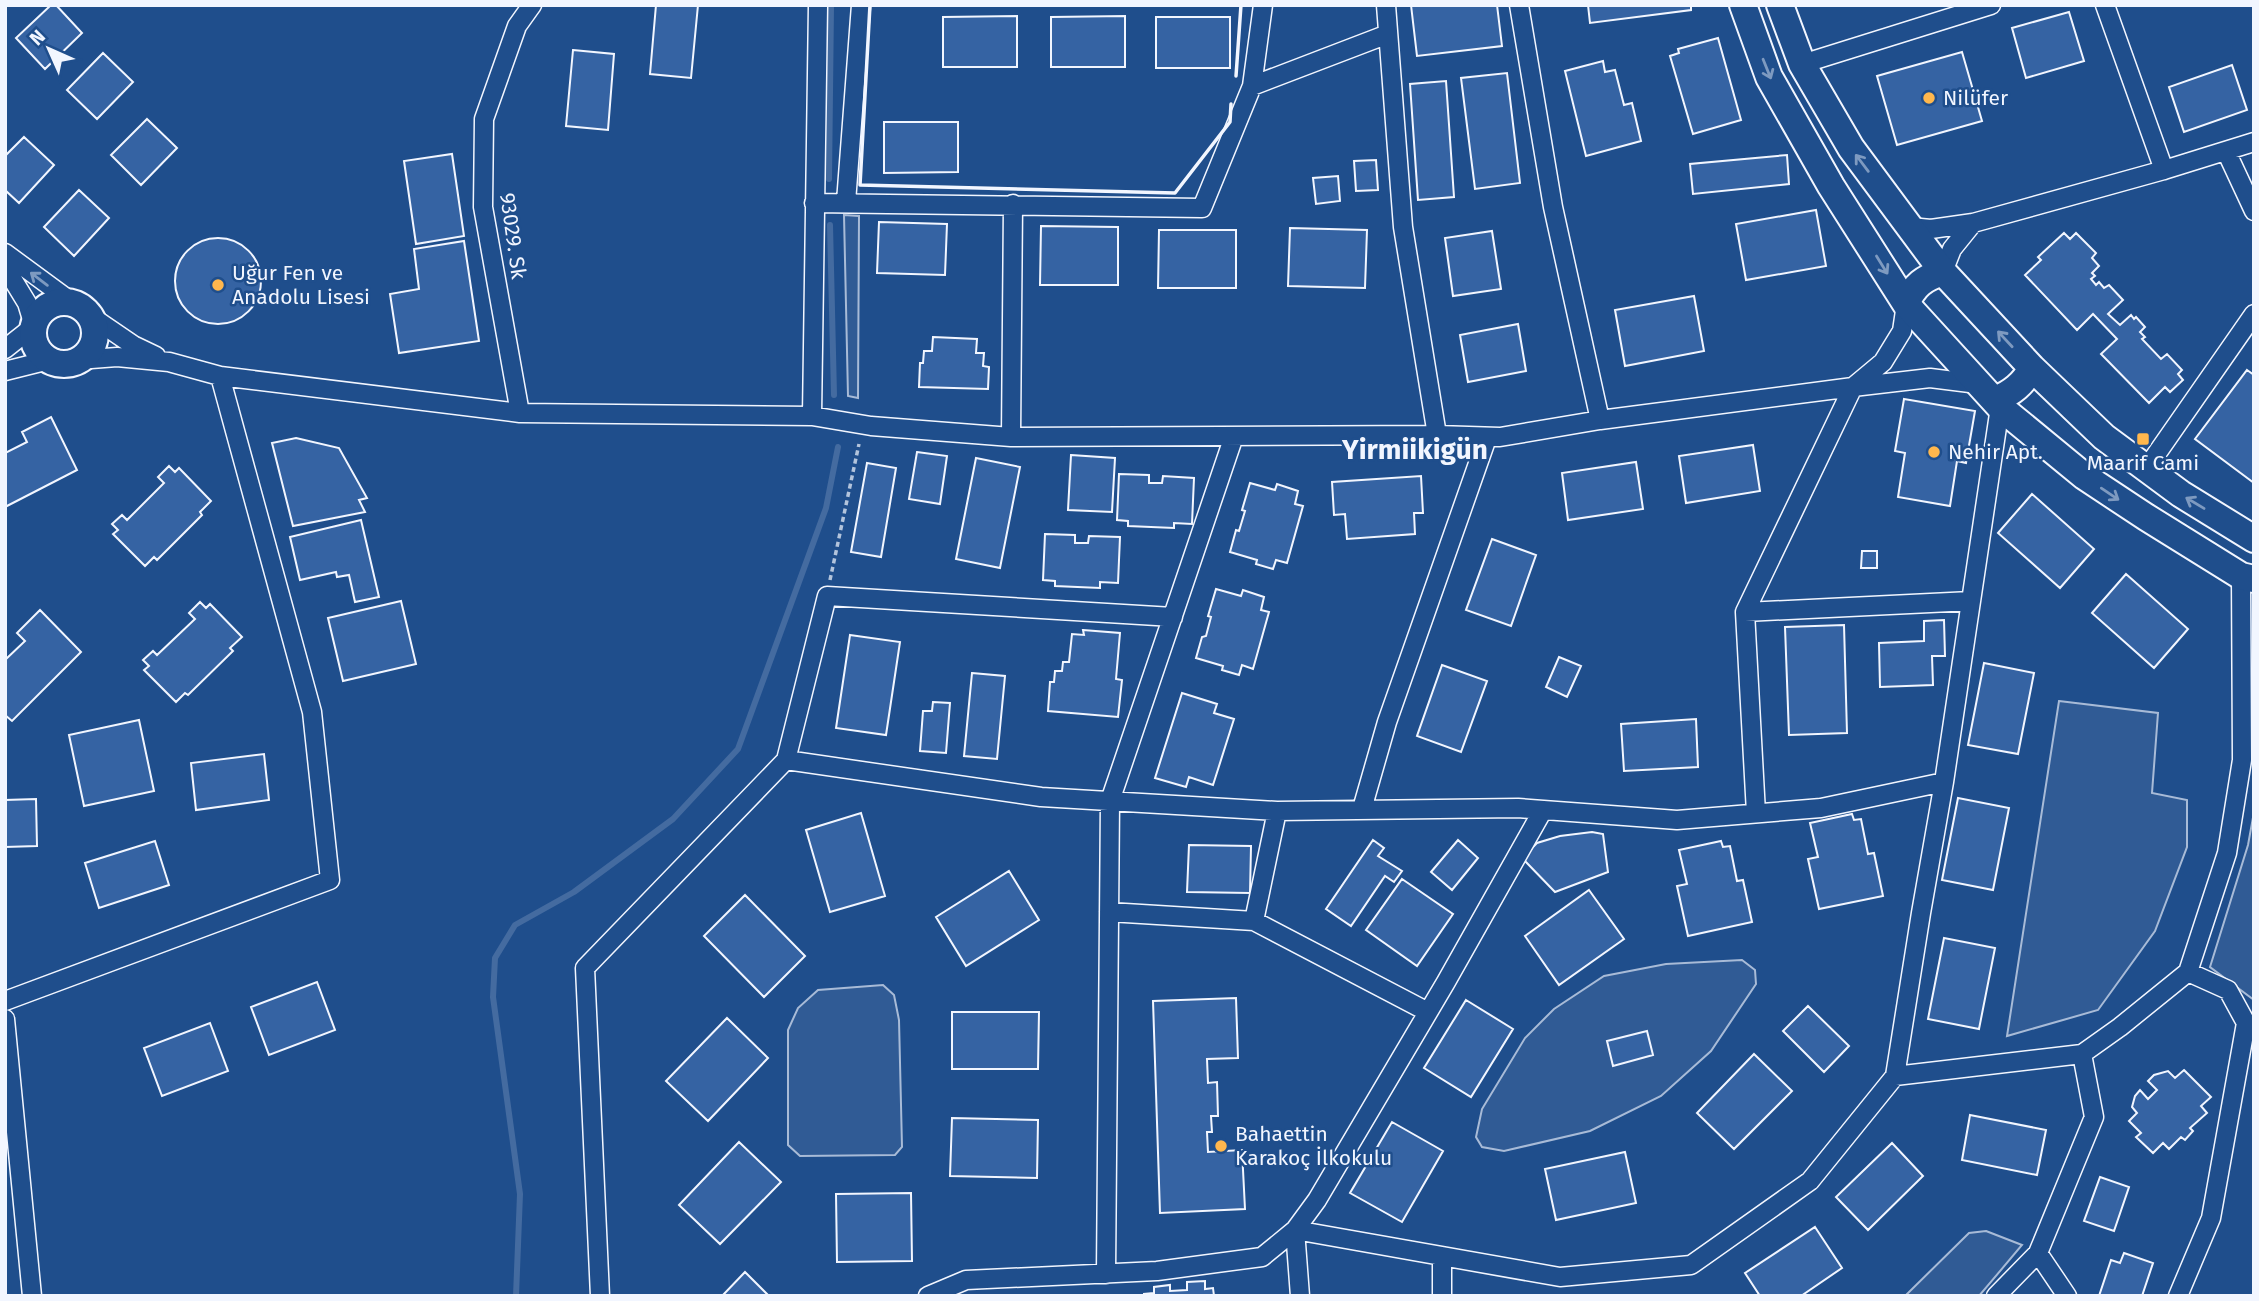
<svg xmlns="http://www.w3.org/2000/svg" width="2259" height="1301" font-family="'Fira Sans',sans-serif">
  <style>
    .built { fill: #305b95; stroke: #a8bbd7; stroke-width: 2 }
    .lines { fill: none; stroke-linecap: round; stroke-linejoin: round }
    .stream { stroke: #446ba0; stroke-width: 6 }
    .building { fill: #3563a3; stroke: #f2f6ff; stroke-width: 2 }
    .street-casing { stroke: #f2f6ff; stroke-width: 21 }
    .secondary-casing { stroke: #f2f6ff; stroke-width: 30 }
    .path { stroke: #b3c4dc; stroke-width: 3.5; stroke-dasharray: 5 3.5; stroke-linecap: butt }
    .street { stroke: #1f4e8c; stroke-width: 18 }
    .secondary { stroke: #1f4e8c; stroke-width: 26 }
    .wall { stroke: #f2f6ff; stroke-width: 3.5 }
    .oneway { stroke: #7e9ac0 }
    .poi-dot { fill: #ffb74d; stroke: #1f4e8c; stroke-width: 2.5 }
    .labels { text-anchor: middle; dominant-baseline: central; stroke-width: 5; stroke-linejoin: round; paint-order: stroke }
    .poi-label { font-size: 21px; fill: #f2f6ff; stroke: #1f4e8c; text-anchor: start }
    .street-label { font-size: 21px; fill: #f2f6ff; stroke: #1f4e8c }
    .district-label { font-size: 28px; font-weight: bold; fill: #f2f6ff; stroke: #1f4e8c }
  </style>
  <rect width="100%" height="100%" fill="#1f4e8c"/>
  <path class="built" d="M844,215L859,216L858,398L848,396Z
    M2059,701L2158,713L2152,793L2187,800V847L2155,931L2098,1010L2007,1036Z
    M2254,812V1000L2210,967L2248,845Z
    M1742,960L1755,970L1756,984L1711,1051L1661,1096L1590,1131L1504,1151L1482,1147L1476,1137L1482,1109L1525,1038L1554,1009L1604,976L1666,964Z
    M883,985L894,995L899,1020L902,1147L895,1155L800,1156L788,1145V1030L798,1008L818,990Z
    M1986,1231L2022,1245L1979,1296H1905L1969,1233Z"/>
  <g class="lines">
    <path class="stream" d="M829,179L831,6
      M830,225L834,395
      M516,1296L520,1194L493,997L495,958L515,925L574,892L673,819L738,749L826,508L838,447"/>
  </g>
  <path class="building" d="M51,5H56L82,33L45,69L16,38Z
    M656,5H698L691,78L650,74Z
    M1411,5H1497L1502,46L1417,56Z
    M1588,5H1691V10L1590,23Z
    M2069,12L2084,61L2026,78L2012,28Z
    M1017,16V67H943V17Z
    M1125,16V67H1051V17Z
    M1156,17H1230V68H1156Z
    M1718,38L1741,120L1693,134L1670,56L1679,53L1678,49Z
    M573,50L614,54L608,130L566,126Z
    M1962,52L1982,121L1897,145L1877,76Z
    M103,53L133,82L97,119L67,90Z
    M1603,61L1605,72L1615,70L1624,105L1632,103L1641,141L1586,156L1565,71Z
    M2232,65L2247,110L2184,132L2169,87Z
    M1507,73L1520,183L1475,189L1461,78Z
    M1446,81L1454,197L1418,200L1410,84Z
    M147,119L177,148L141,185L111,155Z
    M884,122H958V172L884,173Z
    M24,137L54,165L19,203L5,190V156Z
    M452,154L464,236L416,244L404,161Z
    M1787,155L1789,184L1693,194L1690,164Z
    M1376,160L1378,190L1356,191L1354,161Z
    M1338,176L1340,201L1316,204L1313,178Z
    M79,190L109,218L74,256L44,227Z
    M1816,210L1826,266L1746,280L1736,224Z
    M879,222L947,224L945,275L877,273Z
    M1041,226L1118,227V285H1040Z
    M1290,228L1367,230L1365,288L1288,286Z
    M1159,230H1236V288H1158Z
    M1492,231L1501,289L1453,296L1445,238Z
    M2064,233L2070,239L2076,233L2096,253L2092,258L2099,266L2092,273L2095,276L2091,279L2096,285L2099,282L2104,288L2109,285L2123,300L2108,314L2120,325L2131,315L2134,319L2136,317L2145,327L2140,332L2145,337L2142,339L2161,359L2167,354L2182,370L2178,374L2183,380L2170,392L2165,387L2149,403L2101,354L2117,339L2093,314L2077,330L2025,275L2041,260L2038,257Z
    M175 281a43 43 0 1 1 86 0a43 43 0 1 1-86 0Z
    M464,241L479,341L399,353L390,294L419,289L414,249Z
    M1694,296L1704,351L1625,366L1615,310Z
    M1518,324L1526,371L1468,382L1460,335Z
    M933,337L977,339L976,353H984L983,366L989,367L988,389L919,387L920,363H923L924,351H932Z
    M2247,370L2254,375V483L2195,439Z
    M1904,399L1975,411L1966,463L1957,461L1950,506L1898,497L1905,453L1895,451Z
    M51,417L77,470L5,507V453L27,442L22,432Z
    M296,438L339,448L367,498L359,500L365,512L293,526L272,443Z
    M1753,445L1760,491L1686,503L1679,456Z
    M917,452L947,456L940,504L909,499Z
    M1071,455L1115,458L1112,512L1068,510Z
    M976,458L1020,467L1000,568L956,559Z
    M1636,462L1643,509L1568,520L1562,473Z
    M867,463L896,468L881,557L851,552Z
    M169,466L175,472L179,468L211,501L200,512L202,515L157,560L154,557L145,566L113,534L118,530L112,524L122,515L127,520L164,483L158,477Z
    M1119,474L1149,475V483H1162L1163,476L1194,478L1192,524L1174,523V528L1128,526V521L1117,520Z
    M1421,476L1423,513H1414L1415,534L1347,539L1345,514L1334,515L1332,482Z
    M1250,483L1275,490L1277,484L1298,491L1295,504L1303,506L1287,563L1276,560L1273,569L1256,564L1257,560L1230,552L1236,530L1239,531L1245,511L1242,510Z
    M2032,494L2094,549L2060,588L1998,533Z
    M361,520L379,597L355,602L349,575L337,577L336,572L300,580L290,537Z
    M1045,534L1075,535V543H1088L1089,536L1120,537L1118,583L1100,582V588L1055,586V581L1043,580Z
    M1492,539L1536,555L1511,626L1466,610Z
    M1862,551H1877V568H1861Z
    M2126,574L2188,629L2154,668L2092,613Z
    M1216,589L1241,596L1243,590L1264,597L1261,610L1269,612L1253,669L1242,665L1239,675L1222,670L1223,666L1196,658L1202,637L1206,636L1211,617L1208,616Z
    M401,601L416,664L343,681L328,618Z
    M200,602L206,608L210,604L242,637L230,648L233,651L188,695L185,693L176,702L144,670L149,666L143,660L153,651L157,655L195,619L189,613Z
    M40,610L81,652L12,721L5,715V660L25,641L17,633Z
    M1944,620L1945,656H1932L1933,685L1880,687L1879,643L1924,641V621Z
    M1844,625L1847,733L1789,735L1785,627Z
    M1083,630L1120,633L1116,679L1122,680L1118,717L1048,711L1050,682H1054L1055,671H1062L1063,662H1069L1072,634L1084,635Z
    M850,635L900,642L886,735L836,728Z
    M1559,657L1581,666L1567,697L1546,687Z
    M1984,663L2034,673L2018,754L1968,745Z
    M1442,665L1487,681L1461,752L1417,736Z
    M972,673L1005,676L997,759L964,756Z
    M1182,693L1217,704L1214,713L1234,719L1213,785L1189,777L1186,787L1155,778Z
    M933,702L950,703L946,753L920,751L923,711H932Z
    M1696,719L1698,767L1624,771L1621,724Z
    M139,720L154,791L84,806L69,735Z
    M264,754L269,800L196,810L191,763Z
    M1958,798L2009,808L1993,890L1942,880Z
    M36,799L37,846L5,847V800Z
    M861,813L885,896L830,912L806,830Z
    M1852,814L1854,820L1861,819L1868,854L1874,853L1883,896L1819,909L1808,859L1818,857L1810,823Z
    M1592,832L1603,834L1608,872L1555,892L1522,858L1537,843L1560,836Z
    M1373,840L1384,848L1378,856L1402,871L1394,882L1385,876L1351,926L1326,909Z
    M1458,840L1478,858L1452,890L1431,872Z
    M155,841L169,885L99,908L85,863Z
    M1721,841L1723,847L1730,846L1737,881L1743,880L1752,922L1688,936L1677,886L1687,884L1679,850Z
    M1189,845L1251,846L1250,893L1187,892Z
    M1009,871L1039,920L966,966L936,917Z
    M1402,879L1453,914L1417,966L1366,930Z
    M1589,890L1624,939L1559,985L1525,936Z
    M745,895L805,956L764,997L704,936Z
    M1944,938L1995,948L1979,1029L1928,1019Z
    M317,982L335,1030L269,1055L251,1007Z
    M1236,998L1238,1058L1207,1059L1208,1083L1217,1082L1218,1116H1211L1212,1132H1207L1208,1152L1242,1150L1245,1209L1160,1213L1153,1001Z
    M1466,1000L1513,1029L1471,1097L1424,1068Z
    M1808,1006L1849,1046L1824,1072L1783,1031Z
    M952,1012H1039L1038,1069H952Z
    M727,1018L768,1058L708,1121L666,1081Z
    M210,1023L228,1071L162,1096L144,1048Z
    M1647,1031L1653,1055L1613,1066L1607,1041Z
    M1754,1054L1792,1091L1734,1149L1697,1113Z
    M2184,1070L2211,1097L2201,1106L2207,1113L2190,1128L2193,1131L2185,1140L2181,1137L2169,1149L2163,1143L2153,1153L2136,1137L2141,1133L2129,1121L2137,1113L2132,1107L2135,1096L2140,1090L2148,1099L2157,1090L2148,1081L2154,1075L2168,1071L2175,1078Z
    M1970,1115L2046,1130L2037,1175L1962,1160Z
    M952,1118L1038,1120L1037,1178L950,1176Z
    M1392,1122L1443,1151L1402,1222L1350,1193Z
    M739,1142L781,1182L720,1244L679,1205Z
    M1892,1143L1923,1176L1868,1230L1836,1197Z
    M1625,1152L1636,1203L1556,1220L1545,1169Z
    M2100,1177L2129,1187L2114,1231L2084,1221Z
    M911,1193L912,1261L837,1262L836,1194Z
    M1815,1227L1842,1268L1801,1296H1760L1745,1273Z
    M2124,1253L2153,1263L2142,1296H2099L2111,1260L2120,1263Z
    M745,1272L769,1296H722Z
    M1205,1281V1289L1213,1288L1214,1296H1144V1294L1154,1293V1287L1170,1285V1291L1187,1290V1282Z"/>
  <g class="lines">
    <g class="street-casing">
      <path id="street" d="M1386,5L1403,227L1437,435
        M1519,5L1553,207L1600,420
        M2105,5L2164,170
        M1802,64L1991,5
        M1252,86L1388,34
        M2226,151L2254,211
        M846,202L861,5
        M814,203L1202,208L1252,86L1263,5
        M1910,227L1931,229L1973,223
        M5,253L73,303
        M5,267L27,303L34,326L5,349
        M1943,272L1952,249L1973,223L2164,170L2254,142
        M89,315L133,345L156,356
        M78,360L117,357L169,362L220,376L520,413L812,416L871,426L1011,437L1437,435L1500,437L1600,420L1853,387L1883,362L1902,331L1906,304
        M5,371L49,360
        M520,413L483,207L484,119L517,26L532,5
        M812,416L818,5
        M1011,437L1013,204
        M2146,469L2254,314
        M1745,612L1971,601
        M786,760L1041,797L1277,811L1518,808L1677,820L1821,808L1944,782
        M1362,809L1387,722L1487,438
        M1756,813L1745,612L1853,387L1930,378L1978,384
        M1109,912L1254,921L1428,1012
        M1254,921L1277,811
        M5,1001L330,880L312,712L220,376
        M5,1019L32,1296
        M1895,1076L2082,1054L2120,1027L2188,972L2227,853L2242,760L2241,576
        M2038,1253L2067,1296
        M1442,1256V1296
        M1106,1274L1110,801L1234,436
        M600,1296L585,968L786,760L827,596L1173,617
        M928,1296L966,1280L1157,1271L1262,1257L1295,1230L1317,1200L1446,982L1543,810
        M1300,1296L1295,1230L1560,1277L1691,1265L1810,1181L1895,1076L1921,913L1944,782L2000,407
        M1996,1296L2038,1253L2094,1117L2082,1054
        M2178,1296L2211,1218L2246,1023L2228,990L2188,972"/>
    </g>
    <g class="secondary-casing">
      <path id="secondary" d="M1743,5L1769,77L1831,186L1906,304L2000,407L2084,476L2146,517L2241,576L2254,579
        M1780,5L1802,64L1851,148L1943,272L2032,368L2104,437L2181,494L2254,539
        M33 333a31 31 0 1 1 62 0a31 31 0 1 1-62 0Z
        M1906,304C1914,285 1924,278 1943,272
        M1995,400C2012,393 2023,384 2032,368"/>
    </g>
    <path class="path" d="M830,580L859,444"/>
    <use href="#street" class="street"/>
    <use href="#secondary" class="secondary"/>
    <path class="wall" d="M870,5L860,185L1175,193L1230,122L1231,104
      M1236,76L1241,5"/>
  </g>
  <defs><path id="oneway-shaft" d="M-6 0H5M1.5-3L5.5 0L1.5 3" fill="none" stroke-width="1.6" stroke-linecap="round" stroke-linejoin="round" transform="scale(1.75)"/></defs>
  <g class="oneway">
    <use href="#oneway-shaft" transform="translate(1767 69) rotate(68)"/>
    <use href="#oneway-shaft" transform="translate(1862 163) rotate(-127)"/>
    <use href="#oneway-shaft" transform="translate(1882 265) rotate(58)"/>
    <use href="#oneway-shaft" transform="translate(39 279) rotate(-143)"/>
    <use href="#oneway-shaft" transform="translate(2005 339) rotate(-133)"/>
    <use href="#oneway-shaft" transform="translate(2110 494) rotate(34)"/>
    <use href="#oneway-shaft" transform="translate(2195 503) rotate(-149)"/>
  </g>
  <g class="poi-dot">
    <circle cx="1929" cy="98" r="7"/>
    <circle cx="218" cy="285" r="7"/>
    <rect x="2136" y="432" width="14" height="14" rx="3.5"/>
    <circle cx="1934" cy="452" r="7"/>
    <circle cx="1221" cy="1146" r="7"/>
  </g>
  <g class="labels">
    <g class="poi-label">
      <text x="1943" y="98">Nilüfer</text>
      <text x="232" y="273">Uğur Fen ve<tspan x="232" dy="24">Anadolu Lisesi</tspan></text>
      <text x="1948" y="452">Nehir Apt.</text>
      <text x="2143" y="463" text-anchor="middle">Maarif Cami</text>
      <text x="1235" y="1134">Bahaettin<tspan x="1235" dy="24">Karakoç İlkokulu</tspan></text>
    </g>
    <g class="street-label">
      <text transform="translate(513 236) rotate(82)">93029. Sk</text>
    </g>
    <g class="district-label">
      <text x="1415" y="449">Yirmiikigün</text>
    </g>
  </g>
  <rect width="2259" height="1301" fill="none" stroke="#f2f6ff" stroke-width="14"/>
  <g transform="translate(49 49) rotate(315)" stroke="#1f4e8c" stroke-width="5" paint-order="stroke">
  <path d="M0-5L12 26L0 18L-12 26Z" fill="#f2f6ff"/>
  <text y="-10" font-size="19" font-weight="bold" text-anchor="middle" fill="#f2f6ff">N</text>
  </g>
</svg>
